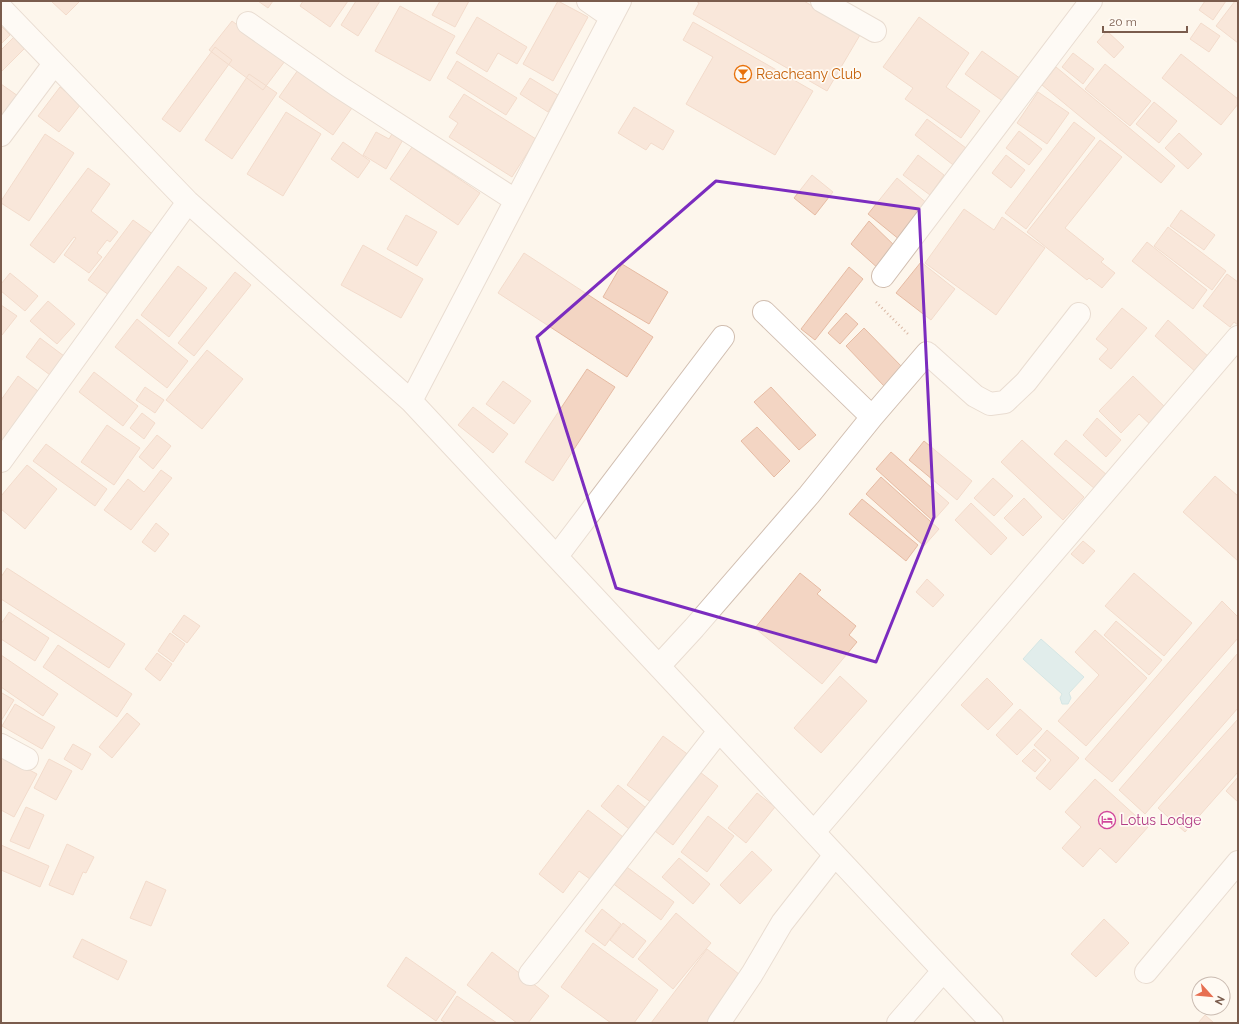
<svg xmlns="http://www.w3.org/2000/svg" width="1239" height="1024" font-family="Raleway,sans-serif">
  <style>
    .water { fill: #bfe3e8; stroke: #a5d3da }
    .building { fill: #f3d5c3; stroke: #e6bba3 }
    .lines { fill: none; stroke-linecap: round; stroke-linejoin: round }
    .minor-casing { stroke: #d1beb0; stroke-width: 24 }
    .path { stroke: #d9b8a5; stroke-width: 2.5; stroke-dasharray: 1 3; stroke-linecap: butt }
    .minor { stroke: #fff; stroke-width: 22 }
    .marked { fill: none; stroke: #7b2cbf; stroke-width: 3; stroke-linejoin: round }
    .labels { text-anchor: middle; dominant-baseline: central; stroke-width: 3.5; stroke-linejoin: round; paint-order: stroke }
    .food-label { font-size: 14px; fill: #c56008; stroke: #fffaf3; text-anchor: start }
    .hotel-label { font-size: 14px; fill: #b23c85; stroke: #fffaf3; text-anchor: start }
  </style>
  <rect width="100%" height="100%" fill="#fdf6ec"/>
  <path class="water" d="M1041,639L1084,677L1069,693L1071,698L1068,704H1062L1060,698L1062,694L1023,659Z"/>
  <path class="building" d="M51,1H80L66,15Z
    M258,1H273L268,8Z
    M303,1H348L330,27L300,6Z
    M356,1H380L358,36L341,25Z
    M440,1H469L455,27L432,15Z
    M558,1L588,17L553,81L523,64Z
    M696,1H804L860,35L827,91L693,14L699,3Z
    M1205,1H1226L1213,20L1199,10Z
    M1235,1L1238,3V43L1216,26Z
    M400,6L455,36L430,81L375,51Z
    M477,17L527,47L517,64L498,53L487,72L456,53Z
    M919,17L969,53L946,87L980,111L961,138L905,99L913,88L883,67Z
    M232,21L285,61L263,90L209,50Z
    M693,22L813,91L775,155L686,104L713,57L683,40Z
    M1201,23L1220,36L1209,52L1190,39Z
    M1,26L10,35L1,44Z
    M1107,31L1124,47L1114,58L1097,42Z
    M14,37L25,48L1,72V50Z
    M215,47L232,60L180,132L162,119Z
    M982,51L1021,79L1004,102L965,74Z
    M1073,53L1094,69L1083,84L1062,67Z
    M1181,54L1238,99V104L1221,125L1162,78Z
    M457,61L517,98L506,115L447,78Z
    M1105,64L1151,101L1130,126L1085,89Z
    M1056,67L1175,166L1161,183L1042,85Z
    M298,70L352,108L333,135L279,97Z
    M249,74L277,93L232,159L205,140Z
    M530,78L558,95L548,112L520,94Z
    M1,84L18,96L1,118Z
    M60,87L81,104L59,132L38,116Z
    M1038,92L1069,113L1047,144L1017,123Z
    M464,94L536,139L512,177L449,137L458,123L449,117Z
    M1154,102L1177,121L1159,143L1136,124Z
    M634,107L674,131L663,150L651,143L646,150L618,133Z
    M286,112L321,134L283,196L247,174Z
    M927,119L970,151L957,168L915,135Z
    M1074,122L1095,138L1026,229L1005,213Z
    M1019,131L1042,149L1029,165L1006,148Z
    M376,132L389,139L393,132L404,138L386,169L363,155Z
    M1179,133L1202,154L1188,169L1165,148Z
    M45,134L74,153L29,221L1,203V201Z
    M1100,140L1122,157L1065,228L1104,259L1101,262L1115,273L1102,288L1089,278L1087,280L1027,232Z
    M343,142L370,161L358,178L331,159Z
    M412,147L480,193L458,225L390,179Z
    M918,155L944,175L930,195L903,175Z
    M1006,155L1025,170L1011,188L992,173Z
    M88,168L110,184L91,211L118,232L110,242L107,240L97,253L102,257L89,273L64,255L76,238L74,237L54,263L30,245Z
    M812,175L833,192L815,215L794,198Z
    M897,178L929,205L900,240L868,214Z
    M964,209L994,230L1002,217L1045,248L996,315L925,263Z
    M1181,210L1215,235L1204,250L1170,226Z
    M406,215L437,232L417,266L387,249Z
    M133,220L154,235L109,295L88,280Z
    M869,221L897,248L880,270L851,244Z
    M1168,227L1226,271L1212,290L1154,246Z
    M1147,242L1207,290L1193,309L1132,261Z
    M363,245L423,279L401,318L341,285Z
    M524,253L653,337L627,377L498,293Z
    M921,262L955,289L931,320L896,293Z
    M622,264L668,292L649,324L603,297Z
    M178,266L207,288L169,337L141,315Z
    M849,267L863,279L815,340L801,329Z
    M235,272L251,285L194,356L178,343Z
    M10,273L38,296L25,311L1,291V284Z
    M1227,274L1238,282V325L1234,322L1230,327L1203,306Z
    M48,301L75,324L57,344L30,321Z
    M1,305L17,316L2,335H1Z
    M1122,308L1147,328L1111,369L1099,359L1108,349L1096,339Z
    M846,313L858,324L840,344L828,333Z
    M137,319L188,361L167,388L115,347Z
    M1168,320L1210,358L1197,373L1155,336Z
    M864,328L903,368L884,386L846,346Z
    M40,338L64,356L50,375L26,357Z
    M207,350L243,379L202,429L166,400Z
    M587,369L615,387L553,481L525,462Z
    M94,372L138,406L123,426L79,392Z
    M18,376L42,394L1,451V400Z
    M1133,376L1168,410L1152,426L1139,414L1121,433L1099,411Z
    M503,381L531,401L514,424L486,404Z
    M145,387L164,400L155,413L136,400Z
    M771,387L816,435L799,450L754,402Z
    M473,407L508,434L493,453L458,425Z
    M142,413L155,423L144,439L130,428Z
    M1097,418L1121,440L1106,457L1083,435Z
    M107,425L140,448L114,485L81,462Z
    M757,427L790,461L774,477L741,441Z
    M157,435L171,446L153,469L139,457Z
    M1022,440L1084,497L1063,520L1001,462Z
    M1066,440L1107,475L1095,489L1054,454Z
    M924,441L972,481L957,500L909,460Z
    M46,444L107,489L95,506L33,461Z
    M891,452L949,503L933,521L876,469Z
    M27,465L57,489L25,529L1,509V496Z
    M161,470L172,478L131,530L104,510L128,479L144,492Z
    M1215,476L1238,496V561L1183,512Z
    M881,477L939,529L924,546L866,494Z
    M993,478L1013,496L994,516L974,498Z
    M1024,498L1042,517L1023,536L1004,518Z
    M862,499L918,545L906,561L849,514Z
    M971,503L1007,538L991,555L955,520Z
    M156,523L169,534L155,552L142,542Z
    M1083,541L1095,551L1083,564L1071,554Z
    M7,568L125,644L109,668L1,599V577Z
    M800,573L821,590L817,594L856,626L849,635L857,642L822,684L755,628Z
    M1134,573L1192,623L1164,656L1105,606Z
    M927,579L944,595L933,607L916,592Z
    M1222,601L1238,617V638L1112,782L1085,759Z
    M9,612L49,638L35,661L1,639V624Z
    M184,615L200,626L187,643L172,632Z
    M1116,621L1162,660L1149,675L1104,635Z
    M1095,630L1147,678L1086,746L1058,721L1099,675L1075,652Z
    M170,633L185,644L173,662L158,651Z
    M58,645L132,694L117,717L43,667Z
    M157,653L172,664L160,681L145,669Z
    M1238,653V708L1145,814L1119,790Z
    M1,655L58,694L43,716L1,687Z
    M840,676L867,701L821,753L794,728Z
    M987,678L1013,704L988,730L961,705Z
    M2,693L14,700L1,721V695Z
    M15,704L55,727L42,749L2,726Z
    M1020,709L1042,729L1017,755L996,735Z
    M127,713L140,724L112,758L99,747Z
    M1238,719V772L1185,832L1158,808Z
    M1047,730L1079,758L1050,790L1036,778L1051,760L1034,745Z
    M663,736L690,756L655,805L627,785Z
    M73,744L91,754L82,770L64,759Z
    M1034,749L1046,760L1035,772L1022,761Z
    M1,755L37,774L14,817L1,810Z
    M49,759L72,771L56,800L34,788Z
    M696,769L718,786L673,845L651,828Z
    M1238,777V802L1226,791Z
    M1095,779L1148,827L1116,863L1100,848L1083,867L1062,848L1081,827L1065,812Z
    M618,785L651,812L634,833L601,806Z
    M757,793L775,807L746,843L728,828Z
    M26,807L44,815L29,849L10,841Z
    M588,810L627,840L594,882L579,871L563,893L539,874Z
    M708,816L734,836L707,872L681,852Z
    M67,844L94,857L86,873L83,872L73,895L49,885Z
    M1,845L49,866L40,887L1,870Z
    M752,851L772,870L740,904L720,885Z
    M679,858L710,884L693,904L662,877Z
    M624,865L674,902L661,920L611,882Z
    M146,881L166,890L151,926L130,918Z
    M602,909L621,924L605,946L585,931Z
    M676,913L711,943L673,989L638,959Z
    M1104,919L1129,943L1096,977L1071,954Z
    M623,923L646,941L633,958L610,940Z
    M82,939L127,961L118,980L73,957Z
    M593,943L658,990L634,1023H611L561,987Z
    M707,949L744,978L710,1023H651Z
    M492,952L549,996L528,1023H517L467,985Z
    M406,957L456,992L436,1021L387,986Z
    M457,996L497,1023H446L441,1020Z
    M1205,1015L1214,1023H1198Z"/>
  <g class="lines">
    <g class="minor-casing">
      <path id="minor" d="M588,1L611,17
        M822,1L875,31
        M1,8L188,202L411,401L992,1023
        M248,23L338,86L515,200
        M1,135L54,64
        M883,276L1091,1
        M764,312L872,417
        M411,401L620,1
        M1,461L188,202
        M557,556L723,337
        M659,666L694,628L809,495L872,417L927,353L975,396L990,404L1005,402L1026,382L1079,314
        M1,745L27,759
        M814,832L1238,337
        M1146,972L1238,862
        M530,974L719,731
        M719,1023L752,974L782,923L835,855
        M898,1023L943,971"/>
    </g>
    <path class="path" d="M876,302L909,335"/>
    <use href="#minor" class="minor"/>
  </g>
  <path d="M0 0H1239V1024H0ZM716,181L919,209L934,517L876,662L616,588L537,337Z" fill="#fdf6ec" fill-opacity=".55" fill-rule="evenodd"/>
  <path class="marked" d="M716,181L919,209L934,517L876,662L616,588L537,337Z"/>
  <defs>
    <g id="bar-ring" transform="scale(0.9)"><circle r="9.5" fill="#fffaf3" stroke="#e8710a" stroke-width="1.5"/><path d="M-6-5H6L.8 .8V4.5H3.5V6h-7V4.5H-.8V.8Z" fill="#e8710a"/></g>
    <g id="hotel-ring" transform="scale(0.9)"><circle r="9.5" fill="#fffaf3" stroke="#d1479c" stroke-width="1.5"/><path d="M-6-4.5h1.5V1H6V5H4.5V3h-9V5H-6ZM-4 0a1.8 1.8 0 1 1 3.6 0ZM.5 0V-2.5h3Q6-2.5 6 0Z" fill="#d1479c"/></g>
  </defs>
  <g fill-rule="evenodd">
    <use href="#bar-ring" x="743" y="74"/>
    <use href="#hotel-ring" x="1107" y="820"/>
  </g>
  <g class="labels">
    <g class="food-label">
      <text x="756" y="74">Reacheany Club</text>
    </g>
    <g class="hotel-label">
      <text x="1120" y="820">Lotus Lodge</text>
    </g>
  </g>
  <rect width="1239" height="1024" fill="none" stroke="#7a5c4d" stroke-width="4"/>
  <g transform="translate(1211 996) rotate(117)"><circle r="19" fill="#fffaf3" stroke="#cabbb1"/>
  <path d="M0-3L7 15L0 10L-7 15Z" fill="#e76f51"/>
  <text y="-6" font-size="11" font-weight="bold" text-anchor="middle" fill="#7a5c4d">N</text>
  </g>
  <path d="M1103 26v6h84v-6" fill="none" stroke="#7a5c4d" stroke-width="2"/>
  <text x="1109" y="26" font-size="12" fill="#7a5c4d" stroke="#fffaf3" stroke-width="3" paint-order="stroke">20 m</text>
</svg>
